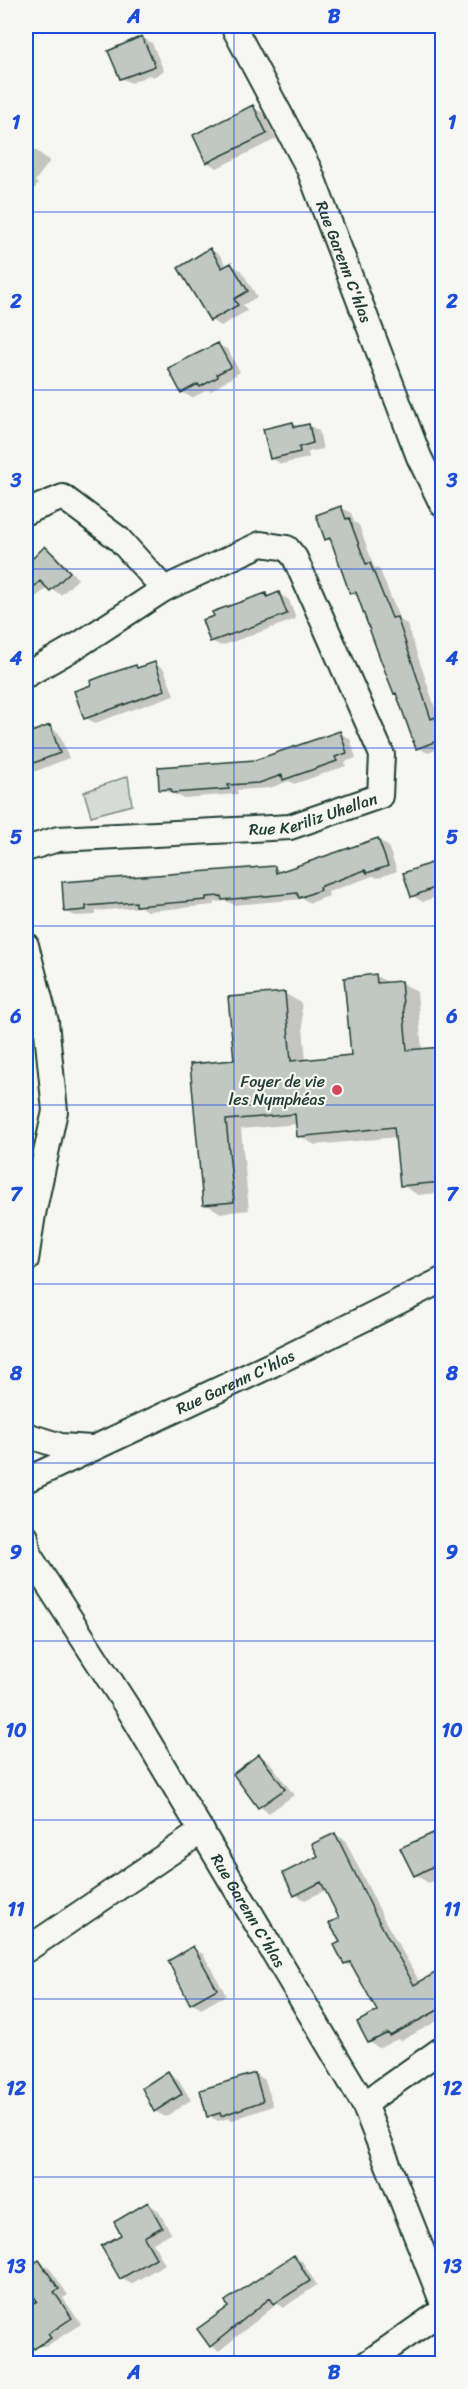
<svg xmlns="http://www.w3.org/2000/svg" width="468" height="2389" font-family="Sriracha,sans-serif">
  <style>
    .green { fill: #d6dbd6; stroke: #7a8c85; stroke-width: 1.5 }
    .shadow { fill: #0003 }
    .building { fill: #c1c8c3; stroke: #1f3d34; stroke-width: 1.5 }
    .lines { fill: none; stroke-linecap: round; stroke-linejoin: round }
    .street-casing { stroke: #1f3d34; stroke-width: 28 }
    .street { stroke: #f6f6f2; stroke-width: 24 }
    .grid { fill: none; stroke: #1d4ed8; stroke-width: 1.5; stroke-opacity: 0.55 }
    .poi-dot { fill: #d1495b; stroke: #f6f6f2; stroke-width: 2 }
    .labels { text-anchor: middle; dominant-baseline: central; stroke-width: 4.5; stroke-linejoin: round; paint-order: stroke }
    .street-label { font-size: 16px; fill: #1f3d34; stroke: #f6f6f2 }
    .poi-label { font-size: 16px; fill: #1f3d34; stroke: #f6f6f2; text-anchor: end }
    .neatline { fill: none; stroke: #1d4ed8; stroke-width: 2 }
    .grid-label { font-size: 20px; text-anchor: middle; font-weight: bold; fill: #1d4ed8 }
  </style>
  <rect width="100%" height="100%" fill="#f6f6f2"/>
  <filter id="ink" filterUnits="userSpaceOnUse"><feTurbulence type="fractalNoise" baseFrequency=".0167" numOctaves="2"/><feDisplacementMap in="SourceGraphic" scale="12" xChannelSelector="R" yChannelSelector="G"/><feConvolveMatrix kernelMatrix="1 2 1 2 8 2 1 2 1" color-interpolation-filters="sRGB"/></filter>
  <g filter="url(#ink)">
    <path class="green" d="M128,776L132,805L91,816L84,792Z"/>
    <path class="shadow" d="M142,37L152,43L164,71L153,77L149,75L131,83L121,78Z
      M253,107L263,113L276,139L217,168L207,162L195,135Z
      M26,143L50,161L35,181L38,184L26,200Z
      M210,250L220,255L227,267L231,265L241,270L257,297L243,305L247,311L221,326L211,320L180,268Z
      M218,344L228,350L240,372L211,391L207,390L192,398L182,392Z
      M293,424L299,427L309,425L319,431L323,449L308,452L309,458L281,464L271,458Z
      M341,507L351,513L354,522L359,525L374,567L380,570L400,620L407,624L440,722L442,723V748L428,753L418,748L360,598L351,593L333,543L327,539Z
      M45,548L55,554L78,579L61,595L49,587L26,604V565Z
      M266,594L270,597L279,594L289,600L296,619L221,646L211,641Z
      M154,663L164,669L174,695L95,723L86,718L136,666L140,669Z
      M50,727L59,733L69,758L26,775V732L31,731L34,733Z
      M340,733L350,739L356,758L345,762L346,766L294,784L289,781L270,788L237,790L238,794L183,798L160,789L255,762Z
      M378,840L388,846L397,871L378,878L373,876L328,892L329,896L310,903L303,899L234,905L226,901L215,902V905L147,911L141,907L96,911V915L75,916L65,911L64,884L275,868L283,872Z
      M442,860V894L423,902L413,896L405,874Z
      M376,976L389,983L401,982L417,992L422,1050L442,1048V1196L437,1193L418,1195L402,1185L397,1137L315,1145L299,1136L298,1124L241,1129L249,1210L221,1213L205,1204L236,1061L284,993L301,1003L306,1061L353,1057Z
      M259,1756L269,1761L294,1795L269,1813L260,1807L235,1774Z
      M442,1828V1876L429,1883L415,1875L402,1849Z
      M335,1834L345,1840L385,1921L441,2019L401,2041L398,2039L379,2048L369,2042L379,2012L355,1969L345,1963L341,1919L326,1890L305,1900L295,1894Z
      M193,1948L203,1954L226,1995L201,2009L192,2003L170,1962Z
      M168,2073L178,2079L191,2100L165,2117L155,2111Z
      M255,2074L265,2080L273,2106L232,2120L229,2118L218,2121L209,2116Z
      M148,2204L158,2210L171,2233L153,2243L165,2264L131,2284L121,2278L123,2235Z
      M294,2257L302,2261L317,2285L283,2308L277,2304L219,2351L211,2346Z
      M39,2262L49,2267L68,2295L63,2298L81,2324L45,2347L35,2342L26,2327V2310L39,2301L26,2281V2271Z"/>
    <path class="building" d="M142,36L155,66L120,79L108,51Z
      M253,105L267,134L206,163L193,135Z
      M210,248L222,268L231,263L248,291L234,299L238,305L210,321L178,268Z
      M218,343L231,367L217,374L218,377L200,387L198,384L181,393L168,368Z
      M293,422L294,427L309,424L313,443L299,447L300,452L270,459L263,429Z
      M341,506L346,519L349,518L366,564L370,563L392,618L397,617L431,719L435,717L442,739L416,749L396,693L394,694L381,661L356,592L350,594L330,538L325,540L316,515Z
      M45,546L70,572L50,591L40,581L26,595V565Z
      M279,592L287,614L210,642L202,620L214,616L212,612L266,593L267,597Z
      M155,662L165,690L84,719L74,691L91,685L90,681L108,674L136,665L137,668Z
      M50,725L60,753L26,766V734Z
      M340,731L347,753L335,757L337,761L283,780L282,775L259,783L228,785L229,789L172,793L171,789L159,790L158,767L255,760Z
      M378,838L388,866L367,873L365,870L319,887L320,890L299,898L297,893L222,900L221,896L206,897V900L183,902L136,906V902L86,906V910L64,912L62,882L275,866L276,873Z
      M442,859V885L411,897L403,873Z
      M376,974L377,983L401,981L407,1050L442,1047V1182L400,1186L394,1127L297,1137L295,1114L226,1120L234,1202L203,1205L190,1064L234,1060L228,997L285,992L291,1061L351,1055L344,978Z
      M259,1754L285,1789L258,1808L233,1774Z
      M442,1829V1862L414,1876L400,1848Z
      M335,1833L375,1914L414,1985L442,1969V2008L390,2036L388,2033L368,2043L357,2022L377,2011L350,1962L344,1964L334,1945L340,1942L329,1923L339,1918L321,1882L294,1896L283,1873L318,1856L312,1844Z
      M193,1946L217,1989L190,2004L168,1961Z
      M168,2071L182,2094L154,2112L142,2088Z
      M255,2073L263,2101L221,2116L220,2113L207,2117L200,2090Z
      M148,2202L162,2227L144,2237L156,2258L120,2279L101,2246L121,2235L114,2222Z
      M294,2255L310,2281L274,2304L270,2298L210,2347L197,2329L228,2307L225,2301Z
      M39,2260L59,2289L54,2292L72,2318L48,2334L51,2338L34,2349L31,2345L26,2349V2298L30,2305L37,2301L26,2284V2269Z"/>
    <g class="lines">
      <g class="street-casing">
        <g id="street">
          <path id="s1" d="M233,26L309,169L419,457L442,504"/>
          <path d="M26,512L63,497L119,539L164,589L80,644L26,675"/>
          <path id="s2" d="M26,849L58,839L290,827L380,796L382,755L295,558L287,548L261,544L164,589"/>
          <path d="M26,945L46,1022L55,1111L33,1214L26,1260"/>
          <path d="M26,1435L61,1446L92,1448"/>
          <path id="s3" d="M26,1480L271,1365L442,1280"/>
          <path id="s4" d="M26,1537L29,1555L133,1716L364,2104L442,2301"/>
          <path d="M26,1950L202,1831"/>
          <path d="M364,2104L442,2049"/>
          <path d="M366,2364L442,2311"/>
        </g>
      </g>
      <use href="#street" class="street"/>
    </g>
  </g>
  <path class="grid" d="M234,26V2364M26,212H442M26,390H442M26,569H442M26,748H442M26,926H442M26,1105H442M26,1284H442M26,1463H442M26,1641H442M26,1820H442M26,1999H442M26,2177H442"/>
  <circle class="poi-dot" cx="337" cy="1090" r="6"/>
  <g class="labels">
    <g class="street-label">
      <text stroke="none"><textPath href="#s1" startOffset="261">Rue Garenn C'hlas</textPath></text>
      <text stroke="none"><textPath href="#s2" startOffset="291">Rue Keriliz Uhellan</textPath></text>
      <text stroke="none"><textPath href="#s3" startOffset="231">Rue Garenn C'hlas</textPath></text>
      <text stroke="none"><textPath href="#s4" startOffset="436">Rue Garenn C'hlas</textPath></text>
    </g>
    <g class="poi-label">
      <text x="325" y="1081">Foyer de vie<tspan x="325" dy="18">les Nymphéas</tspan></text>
    </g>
  </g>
  <rect width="468" height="2389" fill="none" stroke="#f6f6f2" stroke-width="66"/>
  <rect x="33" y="33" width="402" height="2323" class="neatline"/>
  <g class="grid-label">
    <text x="134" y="23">A</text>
    <text x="334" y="23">B</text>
    <text x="16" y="129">1</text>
    <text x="452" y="129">1</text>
    <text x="16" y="308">2</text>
    <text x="452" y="308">2</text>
    <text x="16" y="487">3</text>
    <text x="452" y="487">3</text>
    <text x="16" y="665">4</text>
    <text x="452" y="665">4</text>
    <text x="16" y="844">5</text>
    <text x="452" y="844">5</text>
    <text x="16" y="1023">6</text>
    <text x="452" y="1023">6</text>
    <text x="16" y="1201">7</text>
    <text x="452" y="1201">7</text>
    <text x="16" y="1380">8</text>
    <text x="452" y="1380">8</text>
    <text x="16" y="1559">9</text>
    <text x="452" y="1559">9</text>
    <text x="16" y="1737">10</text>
    <text x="452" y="1737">10</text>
    <text x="16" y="1916">11</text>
    <text x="452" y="1916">11</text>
    <text x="16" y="2095">12</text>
    <text x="452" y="2095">12</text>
    <text x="16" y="2273">13</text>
    <text x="452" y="2273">13</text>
    <text x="134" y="2379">A</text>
    <text x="334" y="2379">B</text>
  </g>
</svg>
